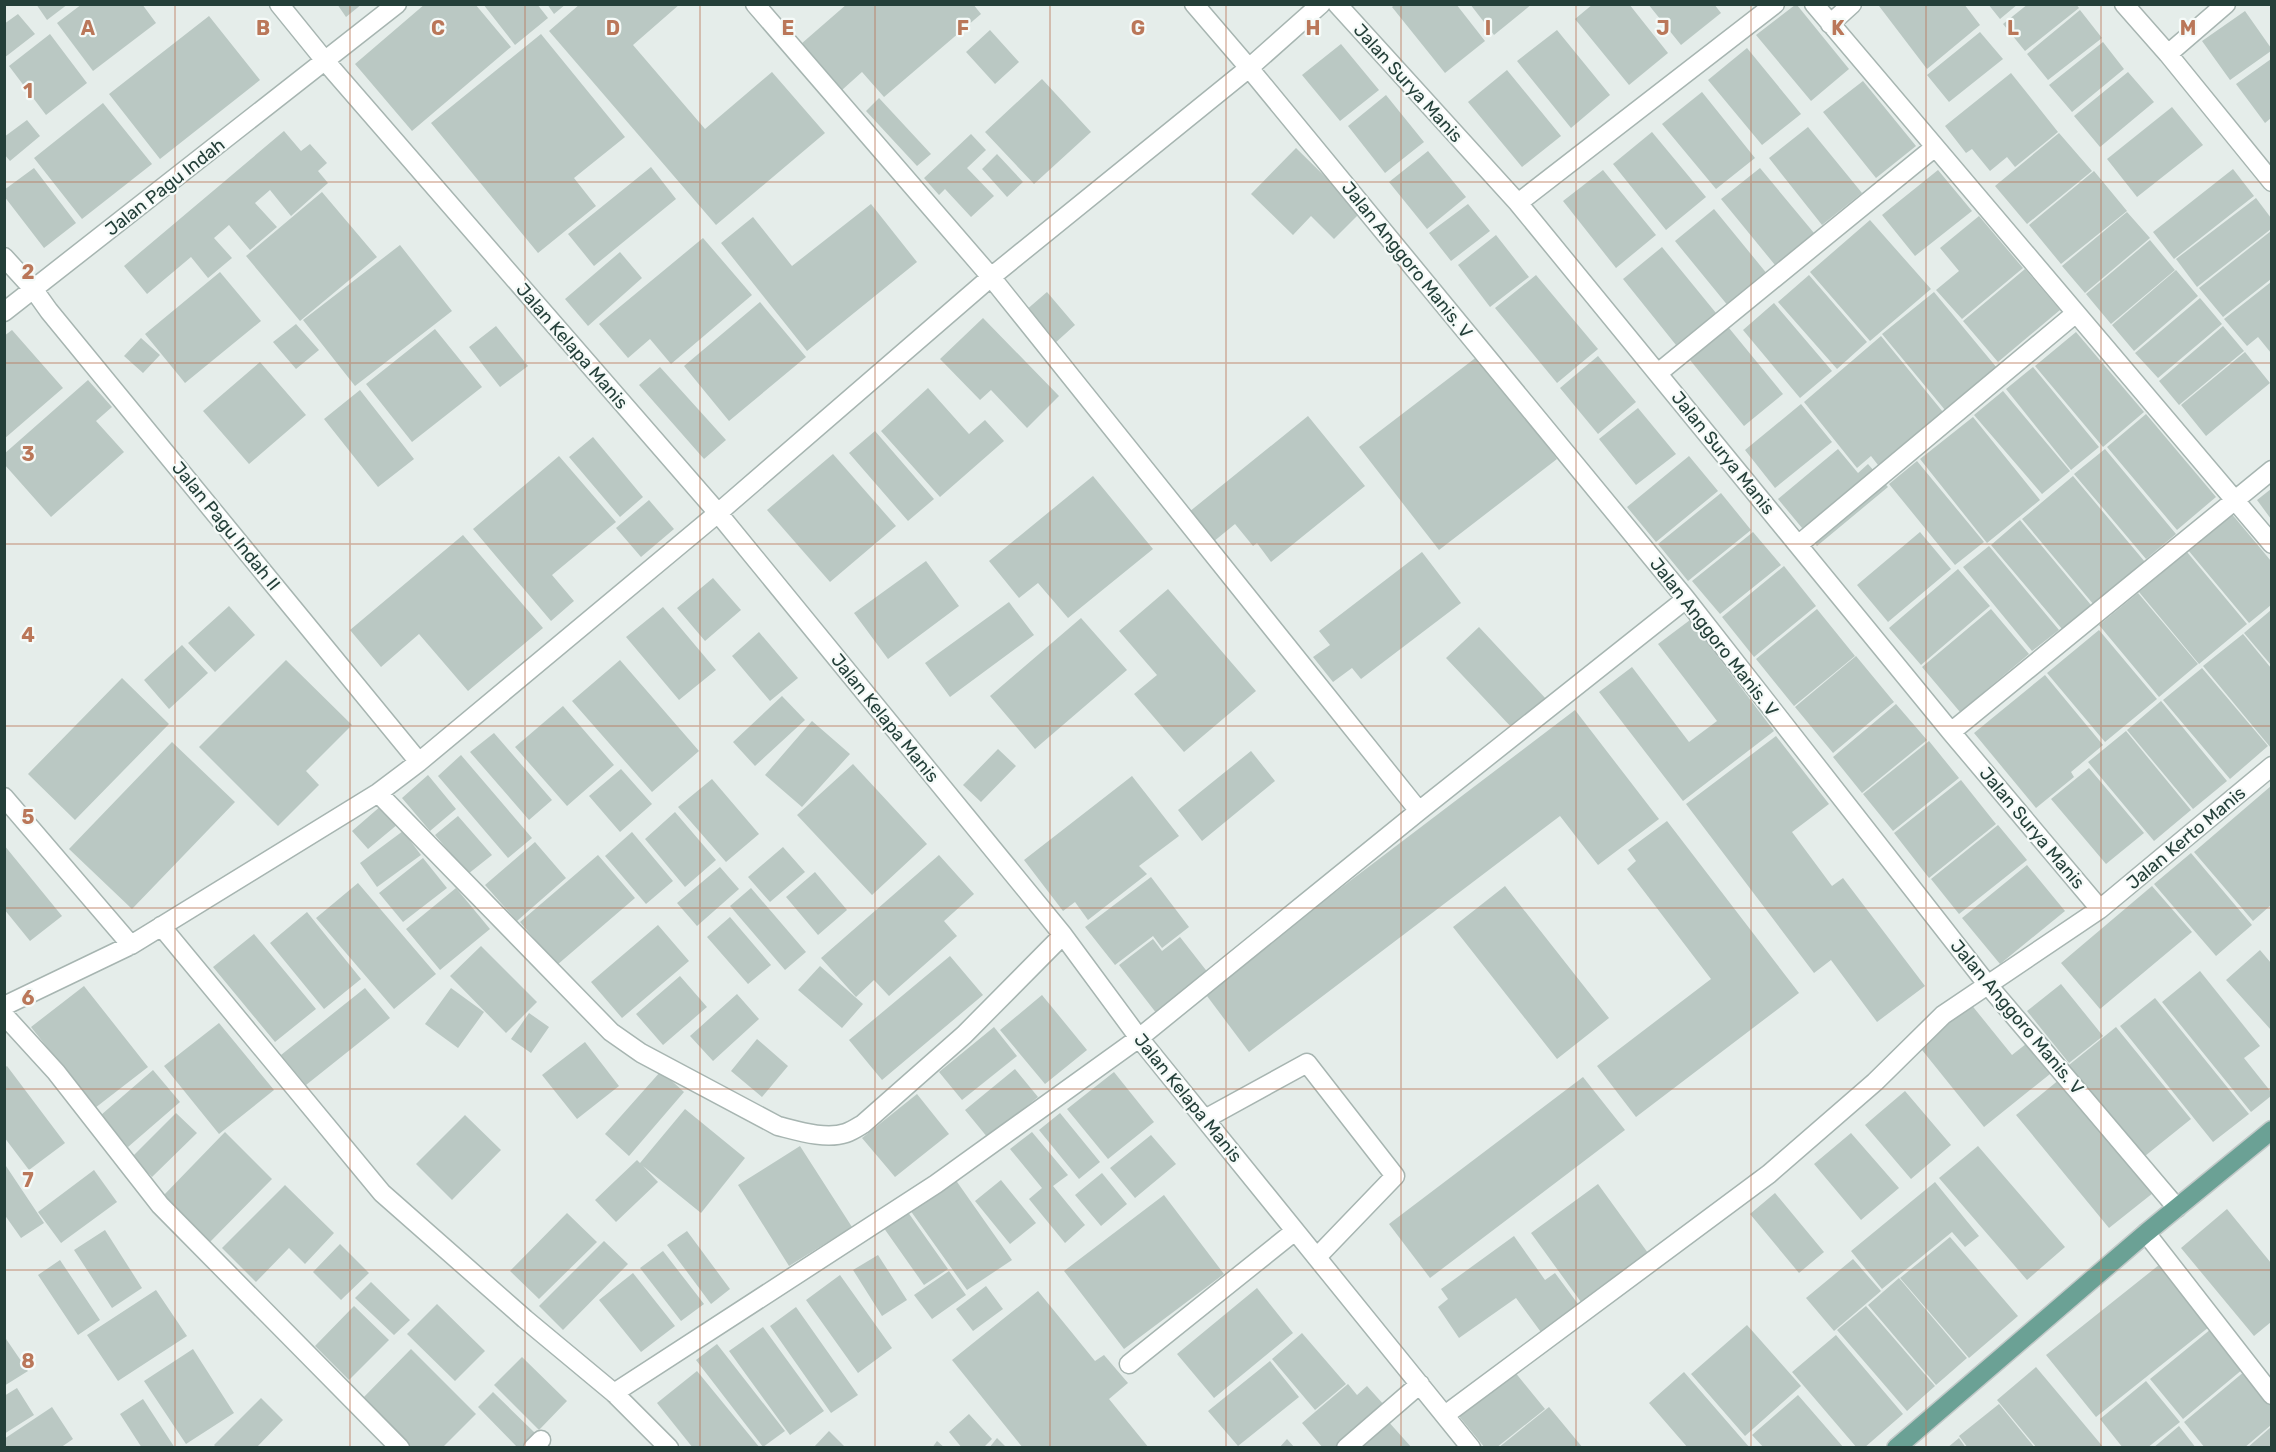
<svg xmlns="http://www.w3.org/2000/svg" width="2276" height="1452" font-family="Rubik,sans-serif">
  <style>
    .building { fill: #bac8c3 }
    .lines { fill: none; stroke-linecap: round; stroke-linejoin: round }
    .minor-casing { stroke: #a7b5b1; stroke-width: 21 }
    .major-casing { stroke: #c2c9c8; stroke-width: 21 }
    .minor { stroke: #fff; stroke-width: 18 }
    .major { stroke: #6ba195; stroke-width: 18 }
    .grid { fill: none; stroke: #ba7759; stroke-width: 1.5; stroke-opacity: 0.55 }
    .labels { text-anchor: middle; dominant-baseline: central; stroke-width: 4.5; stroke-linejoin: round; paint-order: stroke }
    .street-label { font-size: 18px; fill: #243f39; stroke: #f5faf8 }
    .grid-label { font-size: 20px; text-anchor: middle; font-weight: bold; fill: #ba7759; stroke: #f5faf8; stroke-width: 4.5; stroke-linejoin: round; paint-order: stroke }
  </style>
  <rect width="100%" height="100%" fill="#e5edea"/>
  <path class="building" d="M36,4H68L47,20Z
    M82,4H142L156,23L93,71L57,23Z
    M337,4H362L346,17Z
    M425,4H475L511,47L412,131L355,64Z
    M483,4H537L548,18L515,45Z
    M547,4H566L554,14Z
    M580,4H680L633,45L705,129L772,72L825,133L716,225L549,31Z
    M847,4H973L981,14L884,97L862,72L842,90L801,44Z
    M1395,4H1456L1485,41L1445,73L1392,7Z
    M1470,4H1532L1494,35Z
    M1593,4H1629L1668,53L1629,85L1575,19Z
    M1648,4H1714L1721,13L1681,45Z
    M1880,4H1964L1980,25L1927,69L1879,6Z
    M1988,4H2018L2000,19Z
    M2028,4H2076L2079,8L2025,51L2003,24Z
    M1795,5H1797L1849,69L1811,101L1756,35Z
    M2080,10L2102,38L2048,80L2027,54Z
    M2245,11L2271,48V51L2230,80L2202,41Z
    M18,14L35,34L4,58V24Z
    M209,16L260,80L160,159L109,94Z
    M990,30L1019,62L995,84L966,52Z
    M1557,30L1610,95L1571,128L1517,61Z
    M1980,32L2003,59L1949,102L1927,75Z
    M50,34L87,83L46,115L9,66Z
    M541,34L625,137L574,178L596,206L538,253L431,123Z
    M2103,42L2124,69L2072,112L2049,85Z
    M1341,44L1379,90L1340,121L1302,75Z
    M1747,48L1801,114L1762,145L1708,80Z
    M2271,59V118L2265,123L2236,84Z
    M1507,70L1561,136L1522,167L1468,102Z
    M2128,72L2154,102L2100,147L2074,116Z
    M2011,73L2058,132L2015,167L2007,157L1990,171L1972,149L1966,153L1945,126Z
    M1042,79L1091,132L1034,184L985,132Z
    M1863,81L1916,146L1876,178L1823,112Z
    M1702,92L1755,158L1716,189L1662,124Z
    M1386,95L1424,142L1385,173L1348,126Z
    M879,98L931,154L917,166L866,111Z
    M103,103L152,164L82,219L34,158Z
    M2172,107L2203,145L2137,197L2107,159Z
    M27,120L40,136L10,161L4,154V137Z
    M1808,127L1862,193L1822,225L1769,158Z
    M284,131L301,151L310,144L327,163L318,171L328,183L291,216L270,190L255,203L277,227L250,250L229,225L214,238L232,258L208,278L191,257L147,294L124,266Z
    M1652,132L1706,197L1666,230L1613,164Z
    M2059,133L2092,171L2027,224L1995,186Z
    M971,134L986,150L967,168L994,196L971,217L945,189L939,195L924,178Z
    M1296,148L1361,212L1334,239L1311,216L1293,235L1251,194Z
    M1428,151L1466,197L1427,229L1389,182Z
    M997,154L1023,182L1007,197L982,169Z
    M651,167L676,199L594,266L568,234Z
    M34,168L76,223L44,248L4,196V190Z
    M1760,168L1814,233L1775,265L1721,199Z
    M2233,169L2254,196L2174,259L2153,232Z
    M1603,170L1656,235L1616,268L1563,201Z
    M1938,170L1972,211L1915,256L1882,215Z
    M2094,171L2127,211L2061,264L2029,225Z
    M322,192L377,257L300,321L246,256Z
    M2256,198L2271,218V229L2197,287L2176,259Z
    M871,204L917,262L807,351L721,243L753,217L792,266Z
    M1468,204L1490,231L1451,261L1429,233Z
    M1714,209L1768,275L1729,307L1675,241Z
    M2127,212L2150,238L2085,293L2062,266Z
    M1979,216L2023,268L1962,319L1936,290L1959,271L1940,248Z
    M1870,220L1931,289L1870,341L1810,272Z
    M2271,231V279L2223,317L2199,288Z
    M1496,235L1529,277L1490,307L1458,265Z
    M703,238L752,295L671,364L650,339L628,358L599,324Z
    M2150,240L2175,270L2111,324L2086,294Z
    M400,245L452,311L355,386L303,320Z
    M1662,247L1716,313L1676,345L1623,279Z
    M620,252L642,278L588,326L565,299Z
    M2025,269L2060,310L1998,362L1963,321Z
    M2176,270L2198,296L2134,351L2112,325Z
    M220,272L261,321L185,383L145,334Z
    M1536,275L1598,349L1557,383L1495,308Z
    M1809,275L1867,342L1837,369L1778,302Z
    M2271,282V353L2258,337L2247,346L2224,319Z
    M1047,292L1075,325L1054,344L1025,311Z
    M1934,292L1997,368L1945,410L1882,334Z
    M2200,298L2222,324L2158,378L2135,353Z
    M760,302L806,357L729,421L684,366Z
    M1774,303L1832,371L1800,398L1743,330Z
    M983,318L1059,396L1027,428L991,390L980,400L940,359Z
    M296,324L319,350L296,369L273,342Z
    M496,326L528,366L500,387L469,347Z
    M2223,326L2244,351L2179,405L2159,381Z
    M1729,328L1783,394L1744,426L1690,360Z
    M435,329L482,387L412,442L366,384Z
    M12,330L63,388L4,439V336Z
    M2076,332L2144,412L2103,447L2035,366Z
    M1881,336L1943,412L1878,465L1871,456L1857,468L1804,402Z
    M141,338L160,355L143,373L124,356Z
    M2245,352L2270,383L2206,436L2181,405Z
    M1478,356L1557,459L1439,550L1359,447Z
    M1598,356L1636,402L1598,434L1560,388Z
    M260,362L306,415L249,464L203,411Z
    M660,367L726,440L704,459L639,385Z
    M2033,367L2099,447L2071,470L2006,389Z
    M88,380L112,407L96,421L124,452L51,517L4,464V454Z
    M928,388L969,434L985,420L1004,441L940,497L881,431Z
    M360,390L414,459L378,487L324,419Z
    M2003,391L2070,471L2042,494L1974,415Z
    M1801,404L1832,442L1775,488L1745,450Z
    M1638,408L1676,454L1636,485L1599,439Z
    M2146,414L2216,497L2177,530L2107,447Z
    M1308,416L1365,486L1271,562L1257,543L1253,546L1235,524L1213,542L1189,512Z
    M1973,417L2040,500L1987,543L1920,459Z
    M875,431L934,499L908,521L849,453Z
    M593,437L643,497L620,517L569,457Z
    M1838,449L1858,473L1868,464L1888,487L1817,546L1778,499Z
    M2105,449L2176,534L2146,559L2074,474Z
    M833,454L896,526L830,582L767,510Z
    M559,456L616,522L552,575L574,601L551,621L473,529Z
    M1689,456L1718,491L1656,542L1627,507Z
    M1917,461L1984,542L1955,565L1889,484Z
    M1093,476L1153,549L1068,618L1038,583L1019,598L989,561Z
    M2073,476L2145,562L2094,605L2022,519Z
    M2271,489V519L2257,500Z
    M1721,493L1751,530L1688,581L1658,544Z
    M649,500L674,529L641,557L616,528Z
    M2231,513L2271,561V605L2249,623L2188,550Z
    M2020,520L2091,605L2062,629L1991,545Z
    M1753,532L1781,565L1720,614L1692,581Z
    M1920,532L1951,569L1888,622L1857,585Z
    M463,535L543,628L468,691L419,634L381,667L350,630Z
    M1989,546L2059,630L2032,651L1963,567Z
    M1422,552L1461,603L1361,679L1352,668L1333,682L1313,657L1330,645L1319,631Z
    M2187,552L2247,624L2199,664L2139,592Z
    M926,561L959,606L888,659L854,613Z
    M1784,566L1816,606L1754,657L1722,617Z
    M1958,569L1990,606L1921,665L1889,628Z
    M713,578L741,610L705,641L677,608Z
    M1168,589L1256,691L1184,752L1134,694L1157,675L1119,631Z
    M2138,593L2198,664L2159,697L2099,625Z
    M1009,602L1034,635L950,697L925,663Z
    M229,606L255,635L215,672L188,643Z
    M663,607L716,670L679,700L626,637Z
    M1817,609L1855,656L1794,706L1756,659Z
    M1991,609L2029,654L1960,712L1922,667Z
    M2271,610V665L2244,633Z
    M1081,618L1127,670L1035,749L990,696Z
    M1690,620L1774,731L1683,801L1599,692L1632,667L1689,742L1717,721L1658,644Z
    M1479,627L1547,700L1514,730L1446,658Z
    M2099,630L2157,699L2105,742L2047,673Z
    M759,632L798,678L770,701L732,656Z
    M2243,634L2271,668V748L2203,666Z
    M182,645L208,673L169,709L144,680Z
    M1856,656L1894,702L1833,753L1795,707Z
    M286,660L352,725L306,771L319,785L278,826L199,747Z
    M620,660L699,751L652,792L572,701Z
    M2202,668L2268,746L2230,779L2163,700Z
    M2045,675L2103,745L2071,772L2074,777L2036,808L1974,733Z
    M122,678L169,724L75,820L28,774Z
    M782,696L805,720L755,766L733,742Z
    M2161,701L2227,781L2193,809L2127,730Z
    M1896,704L1927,740L1862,793L1833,757Z
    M563,706L614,765L567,806L515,747Z
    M1575,710L1659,819L1598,865L1560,816L1249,1052L1204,992Z
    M812,721L850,754L802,807L765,775Z
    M2126,731L2191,810L2154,841L2088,762Z
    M494,733L552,800L529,820L470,752Z
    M1776,736L1829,804L1792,832L1832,886L1843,878L1925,986L1877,1022L1831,960L1814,973L1686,804Z
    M1929,741L1959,778L1893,831L1863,794Z
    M172,742L235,802L132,909L69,849Z
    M998,749L1016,766L981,802L963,785Z
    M1251,751L1275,781L1202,841L1178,810Z
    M461,755L532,838L508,858L438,776Z
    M853,764L927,844L872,895L797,815Z
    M2089,768L2144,833L2106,864L2051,799Z
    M621,769L652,804L620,832L589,796Z
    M428,775L456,809L430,831L402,798Z
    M1132,776L1179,836L1139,866L1147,874L1088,920L1075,902L1063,911L1024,860Z
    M712,779L759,834L726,862L678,807Z
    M1961,780L1996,824L1929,878L1894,833Z
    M2271,786V905L2253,921L2194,852Z
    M382,805L398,824L368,849L352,831Z
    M675,812L716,860L685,887L645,839Z
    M458,816L492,855L468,874L435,835Z
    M1667,821L1799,993L1636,1117L1597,1066L1711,979L1627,869L1636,861L1628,850Z
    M1998,825L2027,860L1959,914L1931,879Z
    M403,831L421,855L377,887L360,863Z
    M632,832L673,881L646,904L605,856Z
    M535,842L566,878L517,921L485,885Z
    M4,845L62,916L30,941L4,909Z
    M783,847L805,872L770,902L748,877Z
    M2191,853L2252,925L2216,956L2154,884Z
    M598,855L635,898L557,965L520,922Z
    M939,855L974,894L944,921L957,936L889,996L874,980L856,997L821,958Z
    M423,858L447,888L403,922L379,893Z
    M2027,865L2065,911L2000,964L1962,918Z
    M720,867L739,889L697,926L677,903Z
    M815,872L847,910L818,935L786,897Z
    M1151,877L1189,927L1162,948L1153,936L1115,965L1085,927Z
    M358,883L436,974L394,1009L316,918Z
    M1505,886L1609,1018L1557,1059L1453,927Z
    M2152,886L2192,932L2100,1009L2061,963Z
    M456,888L490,929L440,970L406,929Z
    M751,888L806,952L785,970L730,906Z
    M307,912L361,979L324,1009L270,943Z
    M730,917L771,965L748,984L707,937Z
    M658,925L689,961L622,1018L591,982Z
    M254,934L316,1009L275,1042L213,967Z
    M1180,937L1209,974L1157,1014L1119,965L1153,939L1162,951Z
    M481,946L537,1002L506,1033L450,976Z
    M2260,950L2271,963V1030L2226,980Z
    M950,956L983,995L882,1080L849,1040Z
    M820,966L863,1004L842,1028L798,990Z
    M2200,971L2260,1046L2244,1058L2271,1092V1096L2251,1112L2162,1002Z
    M680,976L707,1007L663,1045L636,1014Z
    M2061,984L2103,1036L2069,1063L2027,1011Z
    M84,986L148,1067L95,1108L31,1027Z
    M365,988L390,1018L306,1085L281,1055Z
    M451,988L484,1012L458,1048L425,1024Z
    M737,994L759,1019L713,1061L690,1036Z
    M1042,995L1087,1050L1045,1084L1000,1030Z
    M2155,998L2249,1114L2213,1142L2120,1026Z
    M1970,1003L2012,1055L2031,1040L2055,1070L1984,1127L1918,1045Z
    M529,1013L549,1027L531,1053L511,1039Z
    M219,1023L274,1090L219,1134L164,1066Z
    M994,1027L1017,1056L962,1100L939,1072Z
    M2116,1027L2191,1119L2145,1156L2069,1065Z
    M757,1039L788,1066L762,1097L731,1071Z
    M585,1042L619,1086L577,1119L542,1075Z
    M7,1066L65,1143L29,1170L4,1137V1068Z
    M1015,1069L1038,1097L988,1138L965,1110Z
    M153,1070L180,1102L128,1147L101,1115Z
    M661,1071L684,1092L629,1156L605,1134Z
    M1114,1072L1154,1122L1108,1159L1067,1109Z
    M1583,1077L1625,1130L1430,1278L1389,1224Z
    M2060,1079L2153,1193L2109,1228L2016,1115Z
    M1905,1091L1951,1145L1911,1179L1865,1125Z
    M917,1094L949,1134L895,1177L862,1138Z
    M685,1109L745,1158L701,1213L643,1166L658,1182L616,1222L595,1200L637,1160L640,1163Z
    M176,1113L197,1133L152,1177L132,1157Z
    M1060,1113L1100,1162L1079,1179L1039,1130Z
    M465,1115L501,1150L452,1200L416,1164Z
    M225,1132L272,1179L209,1243L162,1197Z
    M1032,1132L1068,1175L1053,1186L1085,1225L1065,1243L1029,1199L1042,1188L1010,1149Z
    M1851,1133L1899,1188L1861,1220L1814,1164Z
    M1151,1135L1176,1164L1135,1198L1110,1168Z
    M800,1146L852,1227L789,1266L738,1185Z
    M1978,1146L2065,1247L2027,1280L1939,1178Z
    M4,1163L44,1223L21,1238L4,1214Z
    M94,1170L117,1202L61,1243L38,1212Z
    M1102,1173L1127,1204L1101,1226L1075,1195Z
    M955,1179L1012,1260L967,1290L910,1210Z
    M1001,1180L1036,1223L1010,1244L975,1201Z
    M1935,1182L1979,1236L1965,1247L1952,1232L1882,1289L1851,1251Z
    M1598,1184L1648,1253L1581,1302L1531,1233Z
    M285,1185L334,1233L305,1264L289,1248L256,1282L222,1248Z
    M1775,1193L1824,1252L1799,1273L1750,1214Z
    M1164,1195L1224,1274L1124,1349L1064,1271Z
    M905,1208L948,1269L924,1285L881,1224Z
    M2227,1209L2271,1263V1322L2254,1336L2181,1248Z
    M567,1213L597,1242L539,1299L510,1271Z
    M105,1230L142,1288L112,1308L74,1250Z
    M687,1231L730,1289L711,1304L667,1245Z
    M1514,1236L1545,1280L1555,1273L1581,1308L1543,1335L1516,1298L1459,1338L1438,1307L1448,1299L1441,1289Z
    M1950,1237L2018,1316L1969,1358L1900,1278Z
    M604,1241L628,1264L563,1330L539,1306Z
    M340,1244L369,1273L341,1300L313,1272Z
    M663,1251L704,1304L681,1321L640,1268Z
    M878,1255L907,1300L882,1316L853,1270Z
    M1853,1259L1881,1291L1834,1331L1806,1298Z
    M60,1260L100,1320L78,1335L38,1275Z
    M2159,1265L2209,1327L2096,1417L2046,1355Z
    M949,1271L966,1295L932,1319L914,1295Z
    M633,1273L675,1326L641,1352L599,1300Z
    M840,1275L892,1348L858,1373L806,1300Z
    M1899,1278L1967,1358L1936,1385L1868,1305Z
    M371,1282L410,1320L394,1335L355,1298Z
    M986,1286L1003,1309L973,1331L956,1309Z
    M1257,1288L1293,1333L1214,1398L1177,1354Z
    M156,1290L187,1336L118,1381L87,1335Z
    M1038,1291L1095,1361L1104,1355L1128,1383L1109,1399L1149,1448H1023L952,1360Z
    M437,1304L485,1351L455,1381L407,1334Z
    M354,1306L389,1340L349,1380L315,1346Z
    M1866,1306L1935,1386L1907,1411L1837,1330Z
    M796,1307L858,1395L831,1413L770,1326Z
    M1747,1325L1801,1386L1745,1436L1691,1374Z
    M763,1327L824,1411L790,1435L729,1351Z
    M2211,1329L2243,1369L2183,1419L2150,1379Z
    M1302,1333L1346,1384L1315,1410L1272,1359Z
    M1836,1335L1903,1414L1864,1448H1857L1792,1372Z
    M4,1336L28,1371L4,1386Z
    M717,1344L785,1431L763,1447L696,1360Z
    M193,1349L234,1413L186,1444L144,1381Z
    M411,1349L476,1414L442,1448H410L361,1400Z
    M522,1357L567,1401L539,1430L494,1385Z
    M1270,1361L1299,1397L1238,1446L1208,1411Z
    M2036,1367L2104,1448H2037L1997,1400Z
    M697,1371L760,1448H693L657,1403Z
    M1514,1371L1545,1409L1496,1448H1485L1458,1415Z
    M2245,1371L2271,1404V1425L2244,1448H2205L2184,1422Z
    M1684,1372L1750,1448H1688L1649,1403Z
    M2146,1381L2180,1422L2147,1448H2123L2100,1419Z
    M1348,1384L1357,1395L1367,1386L1385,1406L1336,1448H1323L1302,1423Z
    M17,1388L34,1415L4,1434V1396Z
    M493,1392L535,1433L521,1448H518L478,1407Z
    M1798,1395L1844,1448H1764L1752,1435Z
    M261,1398L283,1420L256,1448H217L214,1445Z
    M143,1399L175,1448H142L120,1414Z
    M1999,1404L2035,1448H1968L1959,1436Z
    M52,1407L73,1439L60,1448H4V1439Z
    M1549,1407L1583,1448H1498Z
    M969,1414L992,1439L983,1448H962L949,1432Z
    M1387,1420L1412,1448H1356Z
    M2179,1426L2196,1448H2153Z
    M2271,1427V1448H2247Z
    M829,1431L846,1448H813Z
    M997,1438L1007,1448H989Z
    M1959,1438L1966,1448H1947Z
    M1287,1439L1295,1448H1279Z
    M937,1441L945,1448H932Z"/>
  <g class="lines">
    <g class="minor-casing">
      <path id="minor" d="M279,4L326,62L718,513L1063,935L1139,1038L1471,1448
        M755,4L991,277L1419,811
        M1194,4L1249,68L1686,599L1987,984L2177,1208
        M1337,4L1518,203L1951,732L2100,909
        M1814,4L2272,544
        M2124,4L2168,54L2272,182
        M1830,24L1852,4
        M2168,54L2226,4
        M1518,203L1775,4
        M4,257L34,290L49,311L419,762
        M4,312L397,4
        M1658,373L1935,147
        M1798,545L2076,313
        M1951,732L2272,470
        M378,793L611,1032L641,1053L778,1126C798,1131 826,1140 846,1133C852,1131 858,1127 863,1124L964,1035L1063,935
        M4,797L131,945
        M161,926L382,1193L525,1319L614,1393L669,1448
        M4,1006L131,945L378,793L419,762L718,513L991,277L1249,68L1321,4
        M4,1015L56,1072L160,1205L400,1448
        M1205,1119L1307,1063L1395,1176L1317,1257
        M2146,1233L2272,1395
        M1129,1364L1295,1231
        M614,1393L936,1184L1139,1038L1419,811L1686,599
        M1445,1415L1769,1174L1875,1082L1943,1015L2100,909L2272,766
        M533,1448L541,1440
        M1346,1448L1420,1384"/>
    </g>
    <g class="major-casing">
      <path id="major" d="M1896,1448L2146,1233L2272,1130"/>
    </g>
    <use href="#minor" class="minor"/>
    <use href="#major" class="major"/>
  </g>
  <path class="grid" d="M175,4V1448M350,4V1448M525,4V1448M700,4V1448M875,4V1448M1050,4V1448M1226,4V1448M1401,4V1448M1576,4V1448M1751,4V1448M1926,4V1448M2101,4V1448M4,182H2272M4,363H2272M4,544H2272M4,726H2272M4,908H2272M4,1089H2272M4,1270H2272"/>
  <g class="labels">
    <g class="street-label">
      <text transform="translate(1408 83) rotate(48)">Jalan Surya Manis</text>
      <text transform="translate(165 187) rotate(-38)">Jalan Pagu Indah</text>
      <text transform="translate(1407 260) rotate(51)">Jalan Anggoro Manis. V</text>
      <text transform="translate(572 346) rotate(49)">Jalan Kelapa Manis</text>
      <text transform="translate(1723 453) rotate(51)">Jalan Surya Manis</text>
      <text transform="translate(226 526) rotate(51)">Jalan Pagu Indah II</text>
      <text transform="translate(1714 637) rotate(52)">Jalan Anggoro Manis. V</text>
      <text transform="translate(885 718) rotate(51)">Jalan Kelapa Manis</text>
      <text transform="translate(2032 828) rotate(50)">Jalan Surya Manis</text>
      <text transform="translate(2186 838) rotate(-40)">Jalan Kerto Manis</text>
      <text transform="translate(2017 1017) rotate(50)">Jalan Anggoro Manis. V</text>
      <text transform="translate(1188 1098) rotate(51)">Jalan Kelapa Manis</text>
    </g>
  </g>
  <g class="grid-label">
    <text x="88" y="35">A</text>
    <text x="263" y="35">B</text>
    <text x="438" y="35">C</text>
    <text x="613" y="35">D</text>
    <text x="788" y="35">E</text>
    <text x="963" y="35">F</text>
    <text x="1138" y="35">G</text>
    <text x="1313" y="35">H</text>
    <text x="1488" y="35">I</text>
    <text x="1663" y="35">J</text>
    <text x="1838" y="35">K</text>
    <text x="2013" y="35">L</text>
    <text x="2188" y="35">M</text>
    <text x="28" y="98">1</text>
    <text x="28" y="279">2</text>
    <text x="28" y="461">3</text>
    <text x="28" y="642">4</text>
    <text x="28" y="824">5</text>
    <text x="28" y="1005">6</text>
    <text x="28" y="1187">7</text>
    <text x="28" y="1368">8</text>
  </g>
  <rect width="2276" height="1452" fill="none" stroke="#243f39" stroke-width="12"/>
</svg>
